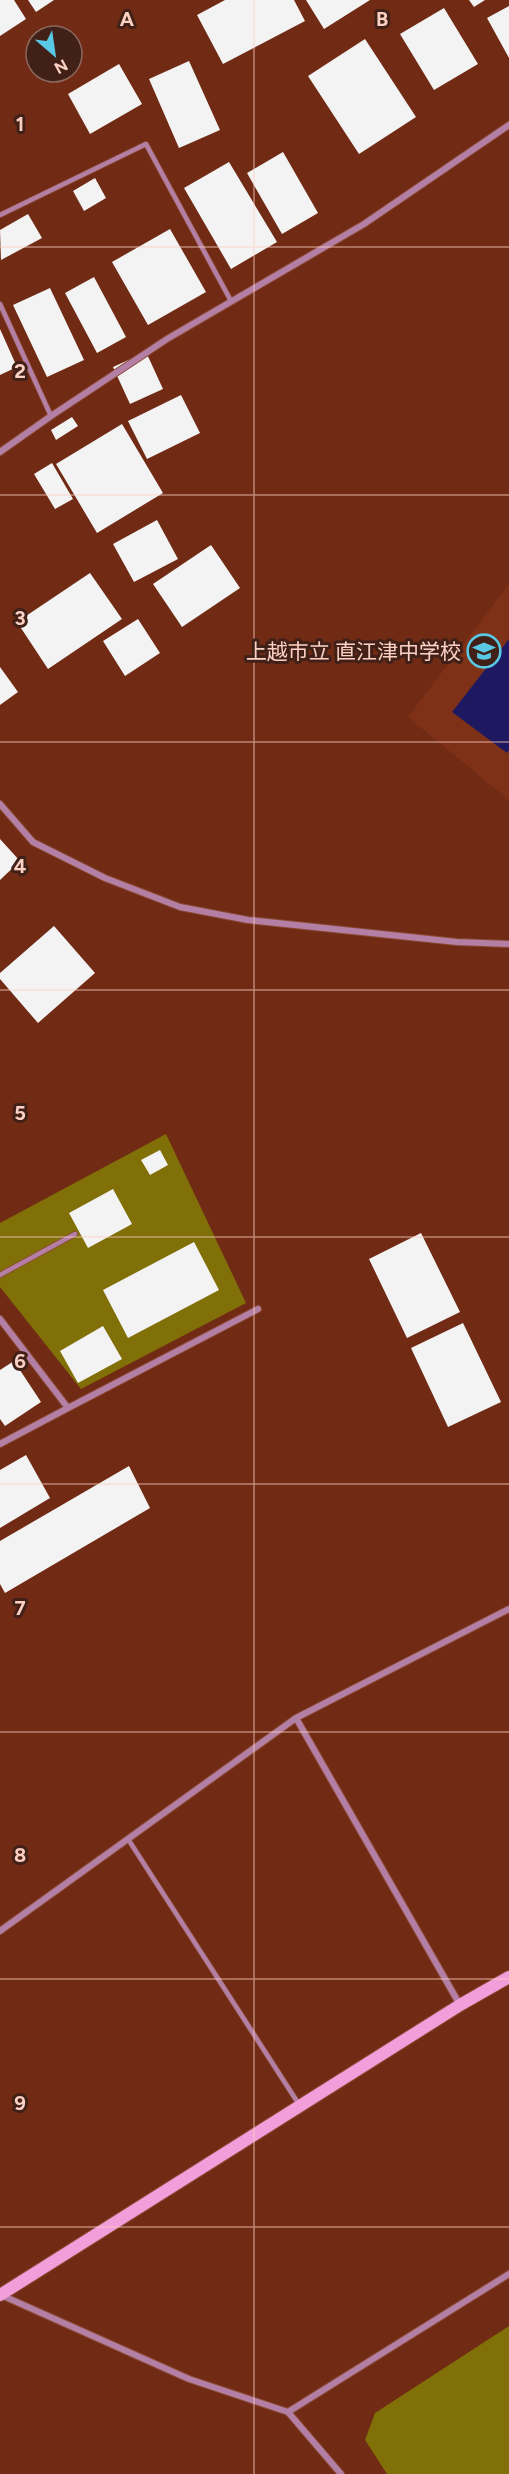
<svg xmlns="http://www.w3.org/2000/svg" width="509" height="2474" font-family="Figtree,'Noto Sans JP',sans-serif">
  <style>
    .built { fill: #7f3118 }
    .green { fill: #816f07 }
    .water { fill: #1e1861 }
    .building { fill: #f3f3f3 }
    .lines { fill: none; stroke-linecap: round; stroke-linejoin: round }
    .lane-casing { stroke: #8a4934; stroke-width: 6 }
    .street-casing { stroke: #8a4934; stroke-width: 8 }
    .secondary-casing { stroke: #8a4934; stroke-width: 14 }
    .lane { stroke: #b47fa4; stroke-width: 4.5 }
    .street { stroke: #b47fa4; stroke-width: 6 }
    .secondary { stroke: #f19eda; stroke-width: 12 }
    .grid { fill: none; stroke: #fcd0c3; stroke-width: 1.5; stroke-opacity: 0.55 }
    .labels { text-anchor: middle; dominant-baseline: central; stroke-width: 6; stroke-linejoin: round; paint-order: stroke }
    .poi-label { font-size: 21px; fill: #fcd0c3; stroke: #412117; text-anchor: end }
    .grid-label { font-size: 20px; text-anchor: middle; font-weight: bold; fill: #fcd0c3; stroke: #412117; stroke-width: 6; stroke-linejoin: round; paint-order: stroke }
  </style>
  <rect width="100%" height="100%" fill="#712b15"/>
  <path class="built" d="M509,584V800L408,717Z"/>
  <path class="green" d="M166,1134L246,1303L81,1389L0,1287V1223Z
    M509,2326V2474H387L365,2440L375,2413Z"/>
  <path class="water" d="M509,639V750L507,753L452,712Z"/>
  <path class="building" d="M0,0H14L26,19L0,36Z
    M28,0H54L36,12Z
    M225,0H294L305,21L223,64L197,15Z
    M306,0H370L324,29Z
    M469,0H485L474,7Z
    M509,6V58L487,18Z
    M444,8L478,64L434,90L400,34Z
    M365,39L416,117L359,154L308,76Z
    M189,61L220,130L179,148L149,79Z
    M119,64L142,104L90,134L68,94Z
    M283,152L318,213L282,234L247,173Z
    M229,162L277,242L231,269L184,188Z
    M95,178L106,198L84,211L73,191Z
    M28,214L42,238L1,260L0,230Z
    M170,229L206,292L148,325L112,262Z
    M94,277L126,337L97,353L65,293Z
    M50,288L84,360L47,377L13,305Z
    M0,329L17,367L0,375Z
    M146,352L163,389L130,404L113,367Z
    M181,395L200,433L147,459L128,421Z
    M72,417L78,426L56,440L51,430Z
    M122,424L163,493L97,533L56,464Z
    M52,463L73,499L55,509L34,474Z
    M157,520L178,559L134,582L113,544Z
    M211,545L240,588L182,627L153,584Z
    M90,573L122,619L48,669L17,622Z
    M138,619L160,653L125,676L103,641Z
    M0,667L18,692L0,705Z
    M0,839L20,861L0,880Z
    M54,926L95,973L38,1023L0,979V973Z
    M160,1150L168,1165L150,1175L141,1160Z
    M113,1189L132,1224L88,1248L69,1213Z
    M421,1233L460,1312L407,1338L369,1259Z
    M194,1242L219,1290L128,1338L103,1290Z
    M463,1323L501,1402L448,1427L411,1348Z
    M103,1326L122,1359L78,1383L60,1351Z
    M14,1361L41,1402L5,1426L0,1419V1370Z
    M26,1455L50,1498L0,1528V1470Z
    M129,1466L150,1508L5,1593L0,1584V1541Z"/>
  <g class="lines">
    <g class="lane-casing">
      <path id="lane" d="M0,215L146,144L231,301
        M0,304L51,416
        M0,1275L75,1234
        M128,1839L300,2106"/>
    </g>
    <g class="street-casing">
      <path id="street" d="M0,452L51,416L167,339L364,224L509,125
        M0,804L33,842L105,878L180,907L248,920L457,942L509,944
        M0,1319L68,1408L0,1444
        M68,1408L258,1309
        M296,1718L460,2005
        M0,1931L296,1718L509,1609
        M1,2295L189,2379L288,2412L341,2474
        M288,2412L509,2274"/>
    </g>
    <g class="secondary-casing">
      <path id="secondary" d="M0,2295L460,2005L509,1977"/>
    </g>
    <use href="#lane" class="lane"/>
    <use href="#street" class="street"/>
    <use href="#secondary" class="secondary"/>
  </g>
  <path class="grid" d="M254,0V2474M0,247H509M0,495H509M0,742H509M0,990H509M0,1237H509M0,1484H509M0,1732H509M0,1979H509M0,2227H509"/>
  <defs>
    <g id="school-ring" transform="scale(1.725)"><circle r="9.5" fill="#412117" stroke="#59c8e5" stroke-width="1.5"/><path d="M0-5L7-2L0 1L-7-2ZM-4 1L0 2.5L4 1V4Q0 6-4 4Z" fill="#59c8e5"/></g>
  </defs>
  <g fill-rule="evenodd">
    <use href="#school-ring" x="484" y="651"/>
  </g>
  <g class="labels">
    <g class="poi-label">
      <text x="461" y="651">上越市立 直江津中学校</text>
    </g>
  </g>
  <g class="grid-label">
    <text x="127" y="26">A</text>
    <text x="382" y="26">B</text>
    <text x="20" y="131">1</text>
    <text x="20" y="378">2</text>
    <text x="20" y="625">3</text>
    <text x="20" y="873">4</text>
    <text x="20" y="1120">5</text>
    <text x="20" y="1368">6</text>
    <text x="20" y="1615">7</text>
    <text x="20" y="1862">8</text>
    <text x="20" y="2110">9</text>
  </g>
  <g transform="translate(54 54) rotate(151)"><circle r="28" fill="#412117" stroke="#8c675c" stroke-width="1.5"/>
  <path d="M0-4.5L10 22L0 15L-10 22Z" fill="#59c8e5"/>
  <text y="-9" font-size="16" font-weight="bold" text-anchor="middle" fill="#fcd0c3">N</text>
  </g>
</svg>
